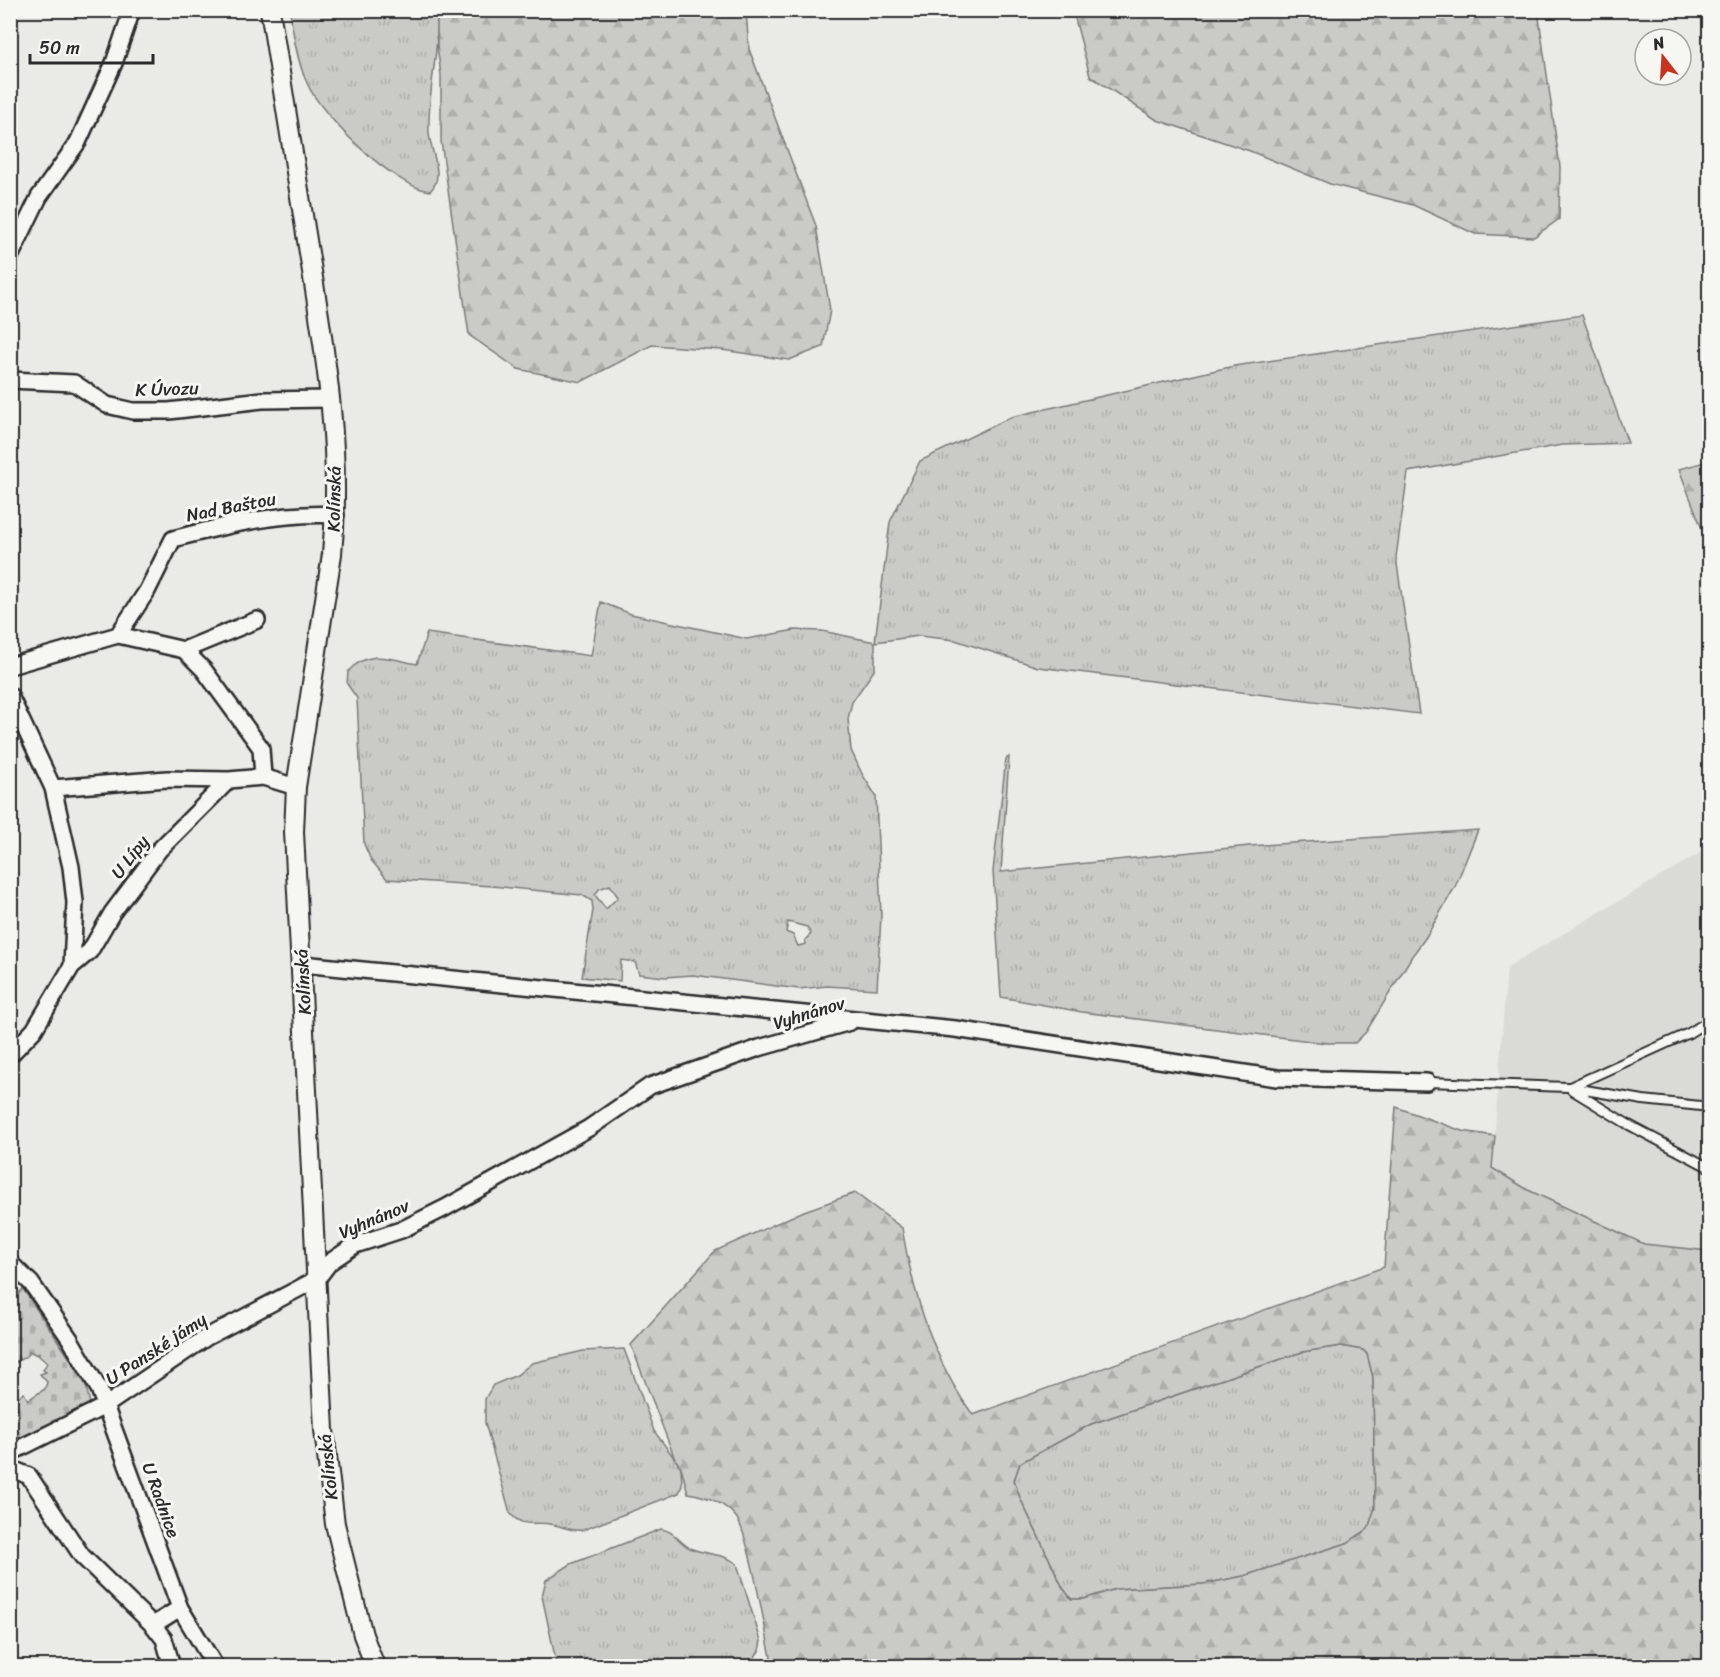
<svg xmlns="http://www.w3.org/2000/svg" width="1720" height="1677" font-family="Sriracha,sans-serif">
  <style>
    .built { fill: #dadad6 }
    .grass { fill: url(#grass-tufts); stroke: #7a7a79; stroke-width: 1.5; fill-rule: evenodd }
    .forest { fill: url(#forest-firs); stroke: #7a7a79; stroke-width: 1.5; fill-rule: evenodd }
    .cemetery { fill: url(#cemetery-stones); stroke: #7a7a79; stroke-width: 1.5 }
    .lines { fill: none; stroke-linecap: round; stroke-linejoin: round }
    .service-casing { stroke: #2b2b2b; stroke-width: 12 }
    .minor-casing { stroke: #2b2b2b; stroke-width: 20 }
    .tertiary-casing { stroke: #2b2b2b; stroke-width: 22 }
    .service { stroke: #f6f6f2; stroke-width: 8 }
    .minor { stroke: #f6f6f2; stroke-width: 15 }
    .tertiary { stroke: #f6f6f2; stroke-width: 18 }
    .labels { text-anchor: middle; dominant-baseline: central; stroke-width: 6; stroke-linejoin: round; paint-order: stroke }
    .street-label { font-size: 18px; fill: #2b2b2b; stroke: #f6f6f2 }
  </style>
  <defs>
    <pattern id="grass-tufts" width="24" height="20" patternUnits="userSpaceOnUse" patternTransform="scale(1.5)"><rect width="24" height="20" fill="#cacac7"/><path d="M3 7l-1-3M5 7V3M7 7l1-3M15 17l-1-3M17 17v-4M19 17l1-3" fill="none" stroke="#aeaeab"/></pattern>
    <pattern id="forest-firs" width="22" height="20" patternUnits="userSpaceOnUse" patternTransform="scale(1.5)"><rect width="22" height="20" fill="#cacac7"/><path d="M5 1l3.5 6h-7zM16 11l3.5 6h-7z" fill="#aeaeab"/></pattern>
    <pattern id="cemetery-stones" width="16" height="16" patternUnits="userSpaceOnUse" patternTransform="scale(1.5)"><rect width="16" height="16" fill="#cacac7"/><path d="M2 7V4a2 2 0 0 1 4 0v3zM10 15v-3a2 2 0 0 1 4 0v3z" fill="#aeaeab"/></pattern>
  </defs>
  <rect width="100%" height="100%" fill="#eaeae6"/>
  <filter id="ink" filterUnits="userSpaceOnUse"><feTurbulence type="fractalNoise" baseFrequency=".0167" numOctaves="2"/><feDisplacementMap in="SourceGraphic" scale="12" xChannelSelector="R" yChannelSelector="G"/><feConvolveMatrix kernelMatrix="1 2 1 2 8 2 1 2 1" color-interpolation-filters="sRGB"/></filter>
  <g filter="url(#ink)">
    <path class="built" d="M1709,848V1251L1644,1244L1528,1190L1492,1168L1507,967Z"/>
    <path class="grass" d="M311,10L437,11C440,52 427,92 429,133C430,151 446,176 430,191C394,187 321,116 307,83C297,61 293,34 290,11H306L309,13Z
      M1582,315L1628,443L1562,445L1408,472L1396,557L1419,714L1038,667L955,640L919,636L875,642V669L852,702L848,719L851,750L862,774L876,796L881,916L877,989L827,986L799,989L693,975L665,977L639,974L635,962L621,960L620,981L582,977L593,910L592,901L582,895L492,886L387,879L371,860L364,844L357,698L347,684L348,672C368,648 391,659 417,664L427,633L591,656L601,602L631,614L747,639L795,630L822,631L875,642L890,522L920,461L1011,417L1234,366ZM610,885L618,897L606,909L595,895L599,889ZM788,922L807,927L811,934L805,940L806,944L798,946L793,935L786,932Z
      M1009,757L1001,872L1249,846L1478,830L1455,887L1426,937L1412,956L1366,1032L1355,1043H1326L1082,1012L1001,997L993,871L1006,759Z
      M1341,1346L1363,1350L1367,1354L1373,1377L1375,1508L1368,1529L1347,1543L1244,1576L1204,1584L1116,1589L1084,1599H1071L1063,1588L1020,1498L1014,1480L1020,1463L1091,1424L1302,1352Z
      M624,1349L654,1431L681,1467L682,1485L679,1493L583,1530C570,1532 563,1526 550,1524C534,1521 523,1529 510,1513L485,1423V1399L493,1385L517,1375L532,1363L583,1351Z
      M661,1529C676,1531 679,1544 692,1549C708,1555 723,1553 737,1564L761,1641L759,1651L749,1666H557L542,1596L546,1580L571,1564Z"/>
    <path class="forest" d="M437,11H746L749,49L816,226L830,310L823,347L789,360L722,350L652,345L581,382L518,369L469,335L441,141V75L437,46Z
      M1073,11H1538L1560,167L1559,219L1534,237L1475,234L1413,205L1330,184L1250,151L1157,120L1090,76Z
      M1709,461H1710L1709,547L1679,469Z
      M1396,1107L1462,1131L1495,1136L1492,1168L1528,1190L1644,1244L1709,1251V1666H764L771,1657C765,1630 749,1534 736,1517C724,1502 707,1496 688,1493L681,1467L675,1459L631,1345L715,1251L804,1211L855,1193L902,1228C913,1294 933,1361 973,1415L1384,1267ZM1341,1346L1363,1350L1367,1354L1373,1377L1375,1508L1368,1529L1347,1543L1244,1576L1204,1584L1116,1589L1084,1599H1071L1063,1588L1020,1498L1014,1480L1020,1463L1091,1424L1302,1352Z"/>
    <path class="cemetery" d="M23,1289L85,1381L90,1404L48,1428L11,1441V1414L17,1409L12,1400L24,1393L28,1400L45,1389L47,1382L40,1374L46,1372L43,1370L47,1363L39,1356V1353L37,1355L29,1351V1354L20,1360L18,1357V1361L11,1366V1301Z"/>
    <g class="lines">
      <g class="service-casing">
        <path id="service" d="M1427,1082L1568,1087L1643,1100L1710,1107
          M1570,1087L1689,1033L1710,1020
          M1572,1090L1629,1125L1710,1168"/>
      </g>
      <g class="minor-casing">
        <path id="minor" d="M10,257L39,197L78,142L114,63L132,10
          M10,380L74,383L107,405L133,411H169L262,400L331,399
          M118,635L147,591L173,539C226,525 280,512 336,515
          M184,650L204,670L261,748L263,777
          M10,666L118,635L184,650L257,620
          M10,696L53,788L71,867L75,902L72,966L34,1030L10,1055
          M53,788L167,779L229,780L263,777L296,787
          M302,964L955,1029L1277,1078L1427,1082
          M72,966L90,951L112,913L159,850L229,780
          M10,1263L31,1283L70,1339L99,1389L180,1608L215,1666
          M10,1453L105,1406L207,1337L317,1279L330,1262L355,1245L401,1230L445,1208L589,1128L650,1086L759,1048L850,1022
          M10,1468L29,1476L82,1556L153,1625L164,1639L172,1666
          M153,1625L180,1608"/>
      </g>
      <g class="tertiary-casing">
        <path id="tertiary" d="M270,10C283,93 297,176 310,259C326,357 342,454 332,554L296,787L294,832L324,1430L335,1524L363,1635L375,1666"/>
      </g>
      <use href="#service" class="service"/>
      <use href="#minor" class="minor"/>
      <use href="#tertiary" class="tertiary"/>
    </g>
  </g>
  <g class="labels">
    <g class="street-label">
      <text transform="translate(167 389) rotate(-2)">K Úvozu</text>
      <text transform="translate(334 499) rotate(-89)">Kolínská</text>
      <text transform="translate(231 507) rotate(-11)">Nad Baštou</text>
      <text transform="translate(130 857) rotate(-52)">U Lípy</text>
      <text transform="translate(303 982) rotate(-93)">Kolínská</text>
      <text transform="translate(809 1013) rotate(-17)">Vyhnánov</text>
      <text transform="translate(374 1219) rotate(-23)">Vyhnánov</text>
      <text transform="translate(156 1349) rotate(-33)">U Panské jámy</text>
      <text transform="translate(328 1467) rotate(-96)">Kolínská</text>
      <text transform="translate(161 1500) rotate(70)">U Radnice</text>
    </g>
  </g>
  <rect width="1720" height="1677" fill="none" stroke="#f6f6f2" stroke-width="36"/>
  <rect x="18" y="18" width="1684" height="1641" fill="none" stroke="#2b2b2b" stroke-width="2" filter="url(#ink)"/>
  <g transform="translate(1663 57) rotate(343)"><circle r="28" fill="#f6f6f2" stroke="#a5a5a2" stroke-width="1.5"/>
  <path d="M0-4.5L10 22L0 15L-10 22Z" fill="#c8321e"/>
  <text y="-9" font-size="16" font-weight="bold" text-anchor="middle" fill="#2b2b2b">N</text>
  </g>
  <path d="M30 54v9h123v-9" fill="none" stroke="#2b2b2b" stroke-width="3"/>
  <text x="39" y="54" font-size="18" fill="#2b2b2b" stroke="#f6f6f2" stroke-width="4.5" paint-order="stroke">50 m</text>
</svg>
